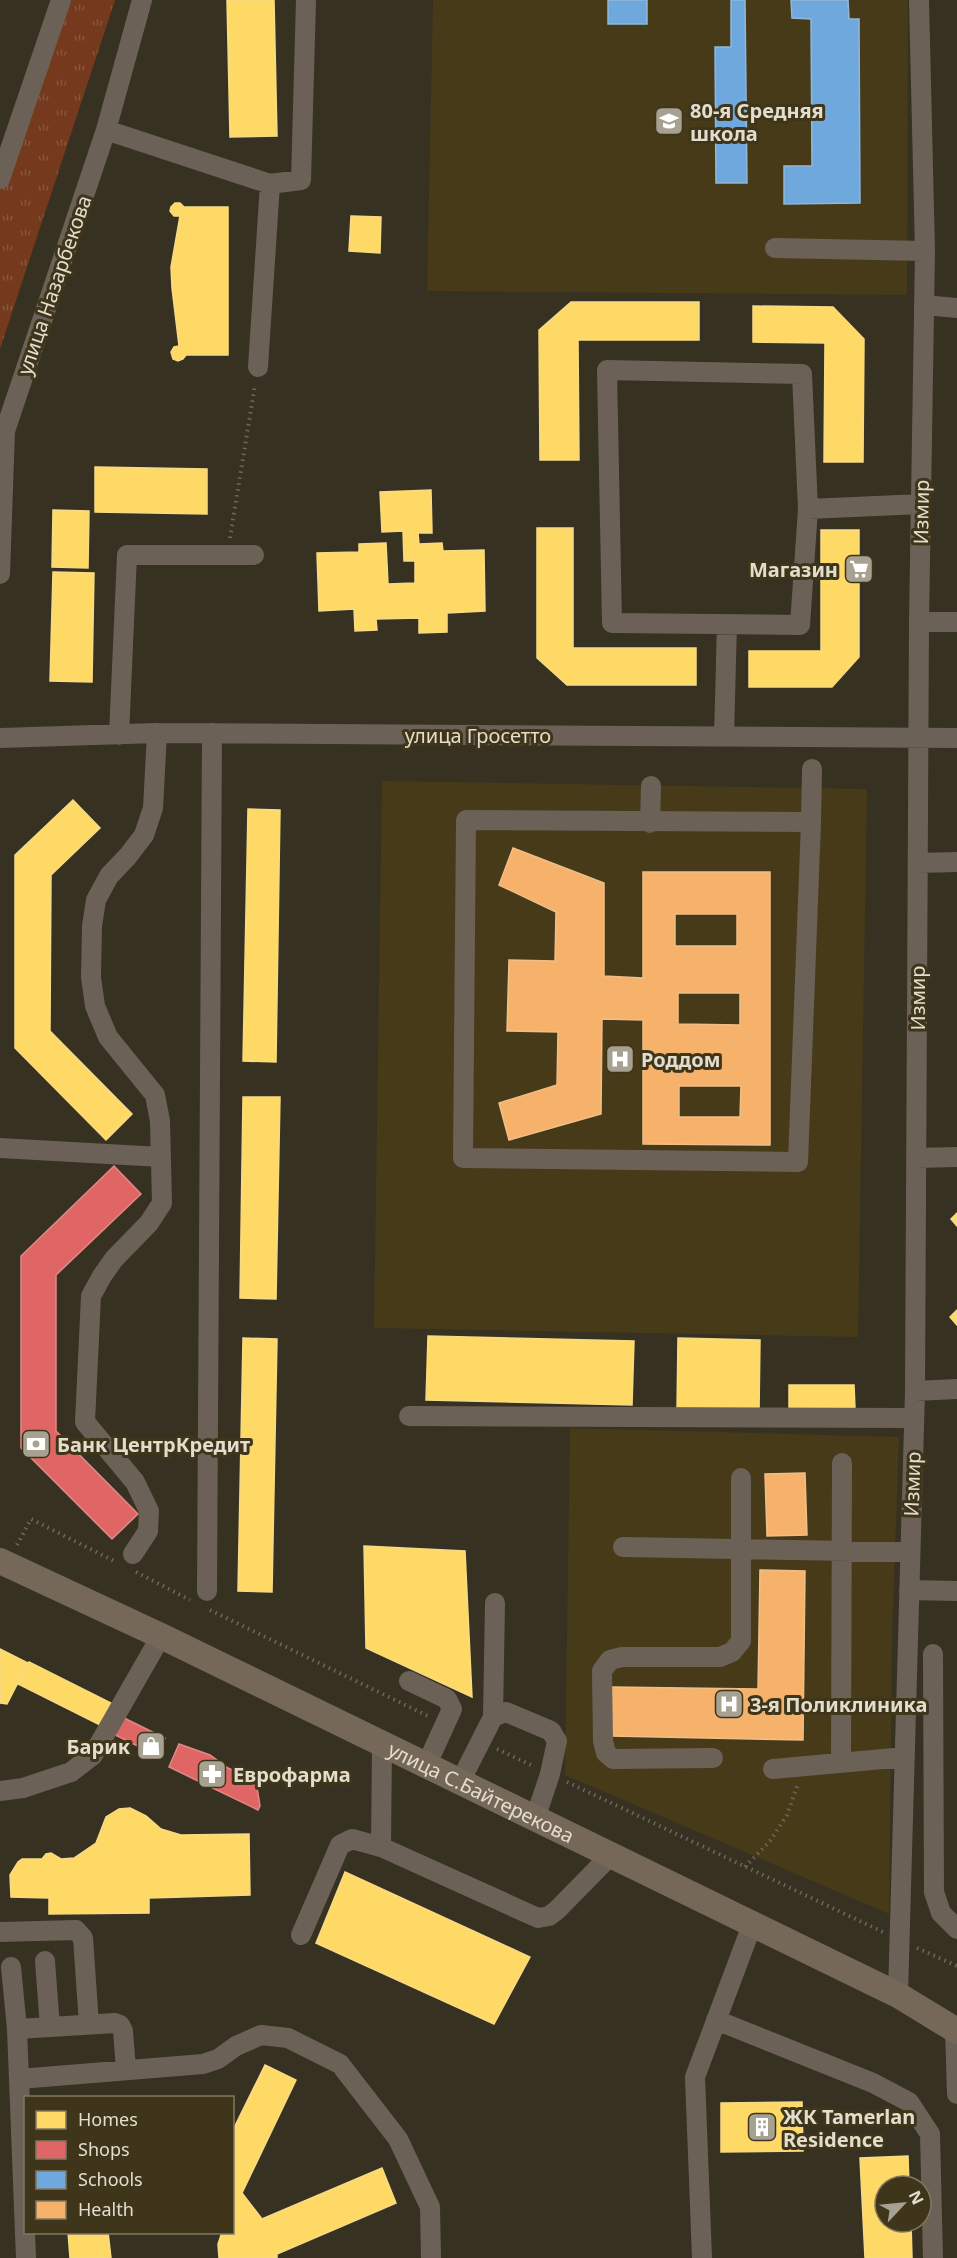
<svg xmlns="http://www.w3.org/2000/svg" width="957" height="2258" font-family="'Noto Sans',sans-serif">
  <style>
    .built { fill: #463a19 }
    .grass { fill: url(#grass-tufts) }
    .homes { fill: #ffd966; stroke: #f7da85; stroke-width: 1.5 }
    .shops { fill: #e06666; stroke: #e18a85; stroke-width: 1.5 }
    .schools { fill: #6fa8dc; stroke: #92b8d8; stroke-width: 1.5 }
    .health { fill: #f6b26b; stroke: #f0bf88; stroke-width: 1.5; fill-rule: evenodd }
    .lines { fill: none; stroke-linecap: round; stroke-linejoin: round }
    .path { stroke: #6e675d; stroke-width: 4; stroke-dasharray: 1.5 4.5; stroke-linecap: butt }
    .minor { stroke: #6c6157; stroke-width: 20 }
    .major { stroke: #756859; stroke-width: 26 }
    .labels { text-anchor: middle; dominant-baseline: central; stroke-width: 6; stroke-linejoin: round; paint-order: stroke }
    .poi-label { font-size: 20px; font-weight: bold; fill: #e3ddcd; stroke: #3f351a; text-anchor: start }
    .street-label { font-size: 20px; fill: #e3ddcd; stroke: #3f351a }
  </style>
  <defs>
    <pattern id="grass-tufts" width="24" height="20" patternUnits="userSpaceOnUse" patternTransform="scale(1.5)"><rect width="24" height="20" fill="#75391d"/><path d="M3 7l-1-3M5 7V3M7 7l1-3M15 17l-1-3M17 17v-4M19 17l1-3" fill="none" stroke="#88553d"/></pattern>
  </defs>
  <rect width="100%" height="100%" fill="#373122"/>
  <path class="built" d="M433,0H908L907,295L427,291Z
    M382,781L867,789L858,1337L374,1328Z
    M570,1428L899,1437L892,1633L889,1914L565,1775Z"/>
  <path class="grass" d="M65,0H115L0,349V184Z"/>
  <path class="homes" d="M227,0H274L277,136L230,137Z
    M175,203H180L184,207H228V355H186L183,359L178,361L173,359L171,352L174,347L179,346L172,288L171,267L180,216H174L170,211L171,207Z
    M351,216L381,217L380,253L349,251Z
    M571,302H699V340H578L579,460H540L539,330Z
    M753,306L833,307L864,339L863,462H824L825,343L753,342Z
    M95,467L207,469V514L95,512Z
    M431,490L432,533H418L419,544L442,543L443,551L484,550L485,611L447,613V632L419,633V618L376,619L377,630L355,631L354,609L319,611L317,553L359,552V544L386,543L388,584L415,583V561H404L403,531L382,532L380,492Z
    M53,510L89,511L88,568L52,567Z
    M537,528H573V648H696V685H567L537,658Z
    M821,530H859V657L832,687H749V651H821Z
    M53,572L94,573L92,682L50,681Z
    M73,800L100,828L51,875L50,1031L132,1114L106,1140L15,1048V855Z
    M248,809L280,810L276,1062L243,1061Z
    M243,1097H280L276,1299L240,1298Z
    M957,1213V1226L951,1219Z
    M957,1310V1325L950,1317Z
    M428,1336L634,1341L632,1405L426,1400Z
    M243,1338L277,1339L272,1592L238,1591Z
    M678,1338L760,1340L759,1413L677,1411Z
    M789,1385H854L855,1409H789Z
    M364,1546L465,1551L472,1697L366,1648Z
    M0,1649L28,1663L7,1704L0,1703Z
    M29,1662L113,1704L102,1726L18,1684Z
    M130,1808L146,1816L161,1829L181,1835L249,1834L250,1895L149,1898V1913L49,1914V1898L11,1897L10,1875L18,1862L22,1859H42L46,1854L51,1853L61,1859L74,1858L96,1843L106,1817L119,1809Z
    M345,1872L530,1957L494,2024L316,1943Z
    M265,2065L296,2080L242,2193L262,2219L382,2168L396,2203L277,2254V2258H219L218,2244L222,2232H232V2132Z
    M802,2102L803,2151L721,2152V2103Z
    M908,2156L909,2186H885V2222H911L912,2258H865L860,2158Z
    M68,2232H108L111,2258H70Z"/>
  <path class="shops" d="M114,1166L141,1194L56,1275V1431L138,1514L112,1539L21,1448V1256Z
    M122,1717L165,1738L156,1755L113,1734Z
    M179,1744L210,1755L228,1768L256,1781L260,1806L258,1810L169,1767Z"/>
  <path class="schools" d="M608,0H647V24H608Z
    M731,0H745L747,183H716L715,47H731Z
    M791,0H848L849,19H859L860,203L784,204V166H812L811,19L792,18Z"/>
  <path class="health" d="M513,848L604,883V976L643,978V872H770V1145L643,1144V1020L602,1019L601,1114L509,1140L499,1103L557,1085L558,1032L507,1031L509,960L555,961L556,912L499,885ZM675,914H737V946H675ZM678,993H740V1025L678,1024ZM679,1086H741L740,1117H679Z
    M805,1473L807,1535L767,1536L765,1474Z
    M760,1570L805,1571L803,1740L611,1736L612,1687L758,1689Z"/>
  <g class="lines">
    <path class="path" d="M230,538L255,385
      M17,1545L31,1519L116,1562
      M136,1572L190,1600
      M210,1610L430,1717
      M497,1749L533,1766
      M567,1782L883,1932
      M745,1867L770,1841L787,1815L798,1784
      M917,1948L957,1966"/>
    <path class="minor" d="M106,130L270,184L258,367
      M0,179L61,0
      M270,184L301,180L306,0
      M775,248L925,251
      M924,305L957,308
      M808,509L800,625L612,623L607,370L802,374L808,509L921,504
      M0,574L5,431L106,130L142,0
      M919,622H957
      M119,735L127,555H254
      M724,737L727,624
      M0,738L157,733L957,738
      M466,820L811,822L798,1162L463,1158Z
      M811,822L812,769
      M650,823L651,786
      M918,863L957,862
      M0,1148L161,1157
      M916,1158L957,1157
      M915,1391L957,1389
      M409,1416L914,1418
      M623,1547L910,1552
      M133,1554L148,1531L149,1511L135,1482L85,1422L91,1296L102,1276L114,1259L149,1223L162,1203L160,1121L155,1095L108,1037L95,1006L91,977L92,926L96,900L109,876L128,856L144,835L153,808L157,733
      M909,1590L957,1591
      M207,1591L212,733
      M933,1654L934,1892L941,1913L957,1929
      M409,1681L447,1699L452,1709L426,1766
      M493,1717L495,1603
      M713,1758L613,1759L606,1753L603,1741L602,1671L610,1660L622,1657H720L732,1652L741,1641V1478
      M841,1763L842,1463
      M773,1769L905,1757
      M460,1782L493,1717L506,1712L551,1731L557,1741L550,1774L535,1819
      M0,1791L23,1788L71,1772L93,1755L161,1636
      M381,1847L382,1745
      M0,1932L76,1930L83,1938L89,2024
      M301,1935L340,1845L352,1839L381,1847L538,1918L549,1916L557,1910L610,1856
      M45,1961L50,2027
      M11,1967L17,2029L115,2023L120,2025L123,2031L126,2069
      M898,1995L915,1391L919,622L925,251L919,0
      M716,2020L873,2083L909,2102L930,2134L933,2258
      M17,2029L26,2258
      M955,2030L957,2094
      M19,2079L203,2064L218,2059L236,2046L261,2035L288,2038L340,2064L398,2139L430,2207L431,2258
      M702,2258L695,2077L752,1925"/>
    <path class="major" id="s1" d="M0,1561L161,1636L898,1995L957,2031"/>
  </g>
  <defs>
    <g id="school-square" transform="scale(1.5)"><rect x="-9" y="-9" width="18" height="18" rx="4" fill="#a7a191" stroke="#3f351a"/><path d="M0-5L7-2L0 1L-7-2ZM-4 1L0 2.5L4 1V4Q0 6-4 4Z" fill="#fff"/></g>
    <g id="supermarket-square" transform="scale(1.5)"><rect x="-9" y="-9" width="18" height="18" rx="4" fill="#a7a191" stroke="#3f351a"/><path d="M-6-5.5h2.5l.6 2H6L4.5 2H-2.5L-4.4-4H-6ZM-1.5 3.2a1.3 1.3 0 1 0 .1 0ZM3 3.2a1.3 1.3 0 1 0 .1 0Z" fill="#fff"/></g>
    <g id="hospital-square" transform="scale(1.5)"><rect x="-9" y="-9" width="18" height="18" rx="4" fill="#a7a191" stroke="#3f351a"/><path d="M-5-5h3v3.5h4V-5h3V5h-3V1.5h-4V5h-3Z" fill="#fff"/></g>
    <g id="bank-square" transform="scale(1.5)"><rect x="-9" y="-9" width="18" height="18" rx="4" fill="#a7a191" stroke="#3f351a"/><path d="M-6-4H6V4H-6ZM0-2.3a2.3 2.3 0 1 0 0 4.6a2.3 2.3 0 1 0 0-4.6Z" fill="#fff"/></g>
    <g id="shop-square" transform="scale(1.5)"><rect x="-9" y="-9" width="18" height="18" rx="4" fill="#a7a191" stroke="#3f351a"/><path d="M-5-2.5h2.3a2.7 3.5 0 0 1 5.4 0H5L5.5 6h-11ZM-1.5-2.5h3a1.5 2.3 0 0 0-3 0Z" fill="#fff"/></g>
    <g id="pharmacy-square" transform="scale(1.5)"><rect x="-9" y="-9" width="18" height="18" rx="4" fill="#a7a191" stroke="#3f351a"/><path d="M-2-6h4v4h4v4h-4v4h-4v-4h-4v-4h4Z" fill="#fff"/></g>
    <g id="building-square" transform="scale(1.5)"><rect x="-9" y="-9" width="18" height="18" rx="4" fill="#a7a191" stroke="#3f351a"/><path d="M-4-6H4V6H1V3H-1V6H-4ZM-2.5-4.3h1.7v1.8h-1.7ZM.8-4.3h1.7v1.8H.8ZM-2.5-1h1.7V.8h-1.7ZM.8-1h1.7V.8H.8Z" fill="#fff"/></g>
  </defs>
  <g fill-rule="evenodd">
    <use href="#school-square" x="669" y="121"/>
    <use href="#supermarket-square" x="859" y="569"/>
    <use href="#hospital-square" x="620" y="1059"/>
    <use href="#bank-square" x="36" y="1444"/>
    <use href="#hospital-square" x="729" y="1704"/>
    <use href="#shop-square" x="151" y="1746"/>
    <use href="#pharmacy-square" x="212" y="1774"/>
    <use href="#building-square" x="762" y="2127"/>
  </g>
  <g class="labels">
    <g class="poi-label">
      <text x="690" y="110">80-я Средняя<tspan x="690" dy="23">школа</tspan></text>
      <text x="838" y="569" text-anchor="end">Магазин</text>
      <text x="641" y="1059">Роддом</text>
      <text x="57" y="1444">Банк ЦентрКредит</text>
      <text x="750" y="1704">3-я Поликлиника</text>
      <text x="130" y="1746" text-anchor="end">Барик</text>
      <text x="233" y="1774">Еврофарма</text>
      <text x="783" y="2116">ЖК Tamerlan<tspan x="783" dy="23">Residence</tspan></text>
    </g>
    <g class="street-label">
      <text transform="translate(54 285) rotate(-71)">улица Назарбекова</text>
      <text transform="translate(921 512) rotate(-89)">Измир</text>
      <text x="478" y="735">улица Гросетто</text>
      <text transform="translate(917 998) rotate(-90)">Измир</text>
      <text transform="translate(912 1484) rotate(-88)">Измир</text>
      <text stroke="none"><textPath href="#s1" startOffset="534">улица С.Байтерекова</textPath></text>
    </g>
  </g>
  <rect x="24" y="2096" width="210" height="138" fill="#3f351a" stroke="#817862" stroke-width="1.5"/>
  <rect x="36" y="2111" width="30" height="18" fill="#ffd966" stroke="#817862" stroke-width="1.5"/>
  <text x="78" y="2126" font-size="18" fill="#e3ddcd">Homes</text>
  <rect x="36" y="2141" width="30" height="18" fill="#e06666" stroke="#817862" stroke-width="1.5"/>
  <text x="78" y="2156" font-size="18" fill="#e3ddcd">Shops</text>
  <rect x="36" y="2171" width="30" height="18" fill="#6fa8dc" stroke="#817862" stroke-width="1.5"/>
  <text x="78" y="2186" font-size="18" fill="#e3ddcd">Schools</text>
  <rect x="36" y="2201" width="30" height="18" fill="#f6b26b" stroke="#817862" stroke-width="1.5"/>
  <text x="78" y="2216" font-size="18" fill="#e3ddcd">Health</text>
  <g transform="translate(903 2204) rotate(64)"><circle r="28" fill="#3f351a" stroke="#817862" stroke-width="1.5"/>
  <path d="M0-4.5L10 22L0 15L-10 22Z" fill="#a7a191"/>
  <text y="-9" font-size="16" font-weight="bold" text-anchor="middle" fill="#e3ddcd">N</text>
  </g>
</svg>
